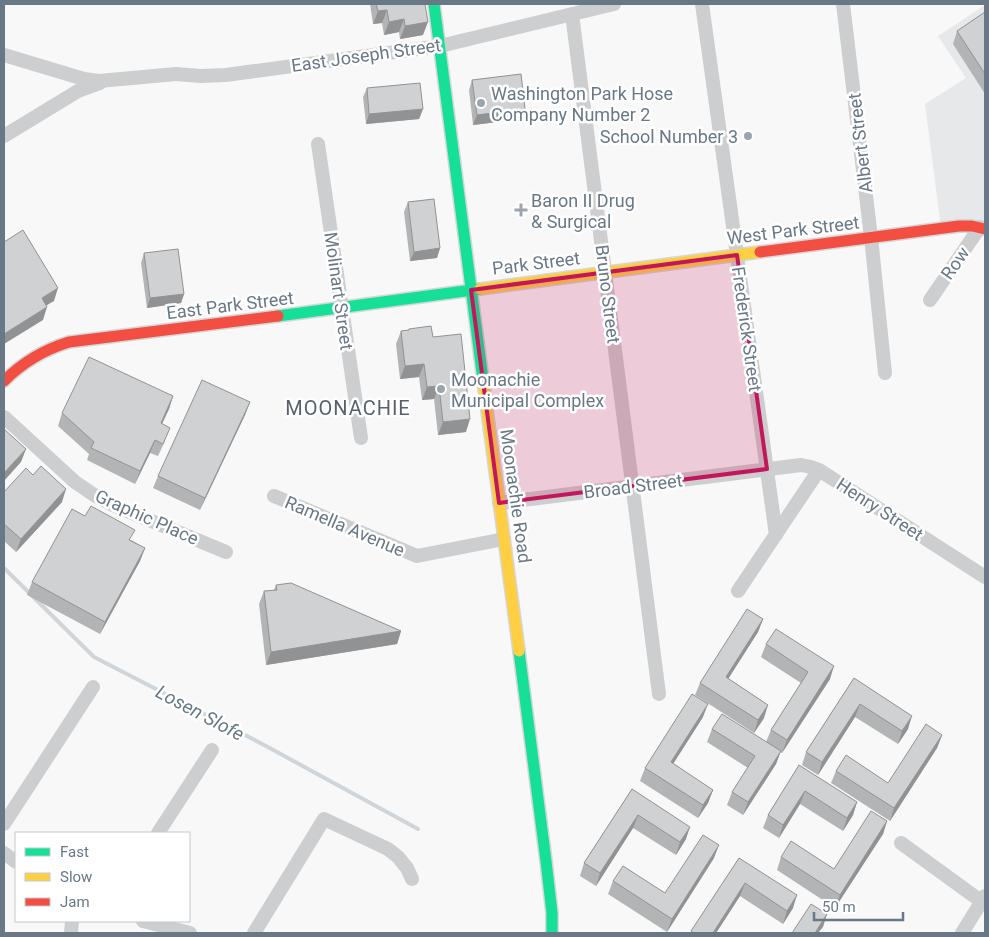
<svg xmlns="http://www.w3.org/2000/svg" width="989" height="937" font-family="Roboto,sans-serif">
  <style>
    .built { fill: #e7e8e9 }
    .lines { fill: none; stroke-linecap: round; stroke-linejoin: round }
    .stream { stroke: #cfd5d9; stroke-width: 4 }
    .fast-casing { stroke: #d5d6d7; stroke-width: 14 }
    .slow-casing { stroke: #d5d6d7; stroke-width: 14 }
    .jam-casing { stroke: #d5d6d7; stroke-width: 14 }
    .street { stroke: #cdcecf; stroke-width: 14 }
    .fast { stroke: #16e098; stroke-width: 11 }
    .slow { stroke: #ffcf43; stroke-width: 11 }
    .jam { stroke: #f24e42; stroke-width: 11 }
    .wall { fill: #b2b4b5 }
    .shaded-wall { fill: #919293 }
    .building { fill: #cfd1d2; stroke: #919293 }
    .marked { fill: #c2185b; fill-opacity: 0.2; stroke: #c2185b; stroke-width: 4; stroke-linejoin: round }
    .poi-dot { fill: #9ba5af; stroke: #fff; stroke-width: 2 }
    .labels { text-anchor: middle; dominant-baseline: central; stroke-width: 5; stroke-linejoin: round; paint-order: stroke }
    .street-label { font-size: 18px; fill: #697887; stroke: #fff }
    .poi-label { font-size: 18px; fill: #697887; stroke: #fff; text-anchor: start }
    .water-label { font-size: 19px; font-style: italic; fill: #657882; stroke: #fff }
    .quarter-label { font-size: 20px; letter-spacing: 1px; fill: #57626c; stroke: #fff }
  </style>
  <rect width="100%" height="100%" fill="#f8f8f8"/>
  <path class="built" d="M985,5V231L941,228L925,104L966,78L938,36Z"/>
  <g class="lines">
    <path class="stream" d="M4,568L94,657L266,746L418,829"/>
    <g class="fast-casing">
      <path id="fast" d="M434,4L483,380
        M278,316L480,289
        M519,651L546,861L552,913V933"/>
    </g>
    <g class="slow-casing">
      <path id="slow" d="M480,289L760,252
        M483,380L519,651"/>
    </g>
    <g class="jam-casing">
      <path id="jam" d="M760,252L959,226H972L985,229
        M4,381C23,362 43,350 69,342L278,316"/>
    </g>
    <path class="street" d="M702,4L776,535
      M843,4L871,237L885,373
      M572,14L659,694
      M4,55L84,79L99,81L176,74L201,76L226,75L440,46L614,4
      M4,136L78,91L100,83
      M318,144L361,438
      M930,300L980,227
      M4,417L75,482L94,495L113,505L226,552
      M274,496L417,556L504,539
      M499,503L801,465L811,467L819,470L985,577
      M738,591L819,470
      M4,824L93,687
      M158,833L212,750
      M901,843L985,904
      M4,853L16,862
      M143,921L190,933
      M71,933L72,921
      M254,933L324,819L388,849L398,857L407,868L412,879
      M962,933L985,896"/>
    <use href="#fast" class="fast"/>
    <use href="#slow" class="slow"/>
    <use href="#jam" class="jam"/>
  </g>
  <path class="wall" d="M370,4H425L423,35L400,39L399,32L384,35L382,23L373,24Z
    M985,12V94L953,44L957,31Z
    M472,80L522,119L473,125L469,90Z
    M367,88L423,109L419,119L366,124L363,97Z
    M408,202L440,248L437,258L410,261L404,212Z
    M144,253L184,294L181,303L147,308L141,263Z
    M409,329L433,337L466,432L438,435L434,399L422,400L419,377L400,379L396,344L401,331L408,330Z
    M173,396L169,409L162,424L165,441L158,456L150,453L135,484L87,460L89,454L58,426L62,413Z
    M250,402L245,415L200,510L153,488L158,476Z
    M33,475L62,502L16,552L4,541V492Z
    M131,540L145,548L140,561L100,634L27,595L32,582Z
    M276,585L401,631L397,644L266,665L259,604L264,591L274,590Z
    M763,619L758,632L728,679L764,718L754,733L695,695L700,683Z
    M766,644L830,679L782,753L780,752L776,764L743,815L727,805L732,792L748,768L707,742L712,729L766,742L771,730L801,683L761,657Z
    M854,678L908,729L898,744L855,717L818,775L802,765L806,752Z
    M703,717L673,764L713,790L708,803L698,818L640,781L645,768Z
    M942,735L937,748L890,821L831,783L836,771L888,783Z
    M799,765L857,802L853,815L843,831L800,804L779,838L763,828L768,815Z
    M632,789L686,839L676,855L633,828L596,886L580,876L584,863Z
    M887,821L883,834L835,908L777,870L781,857L834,869Z
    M714,858L667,932L608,894L613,881L665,893Z
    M739,858L793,908L783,924L740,896L716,933H691Z"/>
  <path class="shaded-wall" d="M387,10L382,23L373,24L378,11Z
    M404,19L399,32L384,35L389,22Z
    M428,22L423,35L400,39L405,26Z
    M423,109L419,119L366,124L369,114Z
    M525,109L522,119L473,125L477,115Z
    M440,248L437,258L410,261L414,252Z
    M58,288L54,301L37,311L42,298Z
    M184,294L181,303L147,308L150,298Z
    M47,307L43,320L4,344V334Z
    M424,364L419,377L400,379L405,366Z
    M439,386L434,399L422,400L427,387Z
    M173,396L169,409L156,436L161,423Z
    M250,402L245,415L200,510L205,498Z
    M470,419L466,432L438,435L443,422Z
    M155,440L150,453L135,484L140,471Z
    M26,449L21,462L4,481V473Z
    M66,489L62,502L16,552L21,539Z
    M145,548L140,561L100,634L105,622Z
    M763,619L758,632L721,690L726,677Z
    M401,631L397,644L266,665L271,652Z
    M834,666L830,679L782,753L787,740Z
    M708,704L703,717L666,775L671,762Z
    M860,704L855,717L818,775L822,762Z
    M768,705L764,718L754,733L758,720Z
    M912,716L908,729L898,744L902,731Z
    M942,735L937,748L890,821L894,808Z
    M781,751L776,764L743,815L748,802Z
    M713,790L708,803L698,818L703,805Z
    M805,791L800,804L779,838L783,825Z
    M857,802L853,815L843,831L847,818Z
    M638,815L633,828L596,886L600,873Z
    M887,821L883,834L835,908L840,895Z
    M690,827L686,839L676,855L680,842Z
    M719,845L714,858L667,932L672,919Z
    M745,883L740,896L716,933H713Z
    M797,895L793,908L783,924L787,911Z
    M827,914L823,927L818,933H815Z"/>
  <path class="building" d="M376,4H425L428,22L405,26L404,19L389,22L387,10L378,11Z
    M985,12V74L957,31Z
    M521,74L525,109L477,115L472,80Z
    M420,83L423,109L369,114L367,88Z
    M434,199L440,248L414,252L408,202Z
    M23,230L58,288L42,298L47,307L4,334V242Z
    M178,249L184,294L150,298L144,253Z
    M431,326L433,337L461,334L470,419L443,422L439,386L427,387L424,364L405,366L401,331L409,330V329Z
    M89,357L173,396L161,423L170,428L163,444L155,440L140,471L91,448L94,442L62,413Z
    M202,380L250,402L205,498L158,476Z
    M4,429L26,449L4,473Z
    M41,466L66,489L21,539L4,524V492L26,468L33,475Z
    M91,506L135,530L129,540L145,548L105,622L32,582L72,509L85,516Z
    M291,583L401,631L271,652L264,591L277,590L276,585Z
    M747,609L763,619L726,677L768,705L758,720L700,683Z
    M776,629L834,666L787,740L771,730L808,672L766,644Z
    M854,678L912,716L902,731L860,704L822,762L806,752Z
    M692,694L708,704L671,762L713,790L703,805L645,768Z
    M722,714L781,751L748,802L732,792L755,756L712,729Z
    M926,724L942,735L894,808L836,771L846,755L888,783Z
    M799,765L857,802L847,818L805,791L783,825L768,815Z
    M632,789L690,827L680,842L638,815L600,873L584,863Z
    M871,811L887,821L840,895L781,857L791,841L834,869Z
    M703,835L719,845L672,919L613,881L623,866L665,893Z
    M739,858L797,895L787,911L745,883L713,933H694L691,931Z
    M811,904L827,914L815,933H792Z"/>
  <path class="marked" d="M737,255L767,469L499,503L471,290Z"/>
  <g class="poi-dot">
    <circle cx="481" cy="103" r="5"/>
    <circle cx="748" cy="136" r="5"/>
    <path d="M518.5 202.5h5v5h5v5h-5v5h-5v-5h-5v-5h5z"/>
    <circle cx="441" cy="389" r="5"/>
  </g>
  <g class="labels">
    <g class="street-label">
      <text transform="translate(366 55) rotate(-8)">East Joseph Street</text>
      <text transform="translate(860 143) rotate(-97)">Albert Street</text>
      <text transform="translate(793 230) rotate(-7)">West Park Street</text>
      <text transform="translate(536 263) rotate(-7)">Park Street</text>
      <text transform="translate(955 263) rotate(-55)">Row</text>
      <text transform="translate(339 291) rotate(82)">Molinart Street</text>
      <text transform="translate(608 294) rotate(83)">Bruno Street</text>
      <text transform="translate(230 305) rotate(-7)">East Park Street</text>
      <text transform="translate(747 329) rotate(82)">Frederick Street</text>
      <text transform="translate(633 486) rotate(-7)">Broad Street</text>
      <text transform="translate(516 496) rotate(82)">Moonachie Road</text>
      <text transform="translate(880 509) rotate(33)">Henry Street</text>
      <text transform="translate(147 517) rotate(24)">Graphic Place</text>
      <text transform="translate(345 526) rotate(23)">Ramella Avenue</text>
    </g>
    <g class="poi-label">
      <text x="491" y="93">Washington Park Hose<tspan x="491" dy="21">Company Number 2</tspan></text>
      <text x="738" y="136" text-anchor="end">School Number 3</text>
      <text x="531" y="200">Baron II Drug<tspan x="531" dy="21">&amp; Surgical</tspan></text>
      <text x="451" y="379">Moonachie<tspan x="451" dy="21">Municipal Complex</tspan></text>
    </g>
    <g class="water-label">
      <text transform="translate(200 713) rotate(28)">Losen Slofe</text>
    </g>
    <g class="quarter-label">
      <text x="348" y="408">MOONACHIE</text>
    </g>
  </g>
  <rect width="989" height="937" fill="none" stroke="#697887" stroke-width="10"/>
  <rect x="15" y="832" width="175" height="90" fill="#ffffff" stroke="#c3c9cf"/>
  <rect x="25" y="848" width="25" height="8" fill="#16e098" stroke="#c3c9cf"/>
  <text x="60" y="857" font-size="15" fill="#697887">Fast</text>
  <rect x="25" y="873" width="25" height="8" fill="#ffcf43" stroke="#c3c9cf"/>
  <text x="60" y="882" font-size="15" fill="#697887">Slow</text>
  <rect x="25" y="898" width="25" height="8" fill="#f24e42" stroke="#c3c9cf"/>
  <text x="60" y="907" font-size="15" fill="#697887">Jam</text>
  <path d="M814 912v8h89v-8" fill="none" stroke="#697887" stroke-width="2.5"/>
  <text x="822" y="912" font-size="15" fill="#697887" stroke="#ffffff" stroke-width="4" paint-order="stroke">50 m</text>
</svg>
